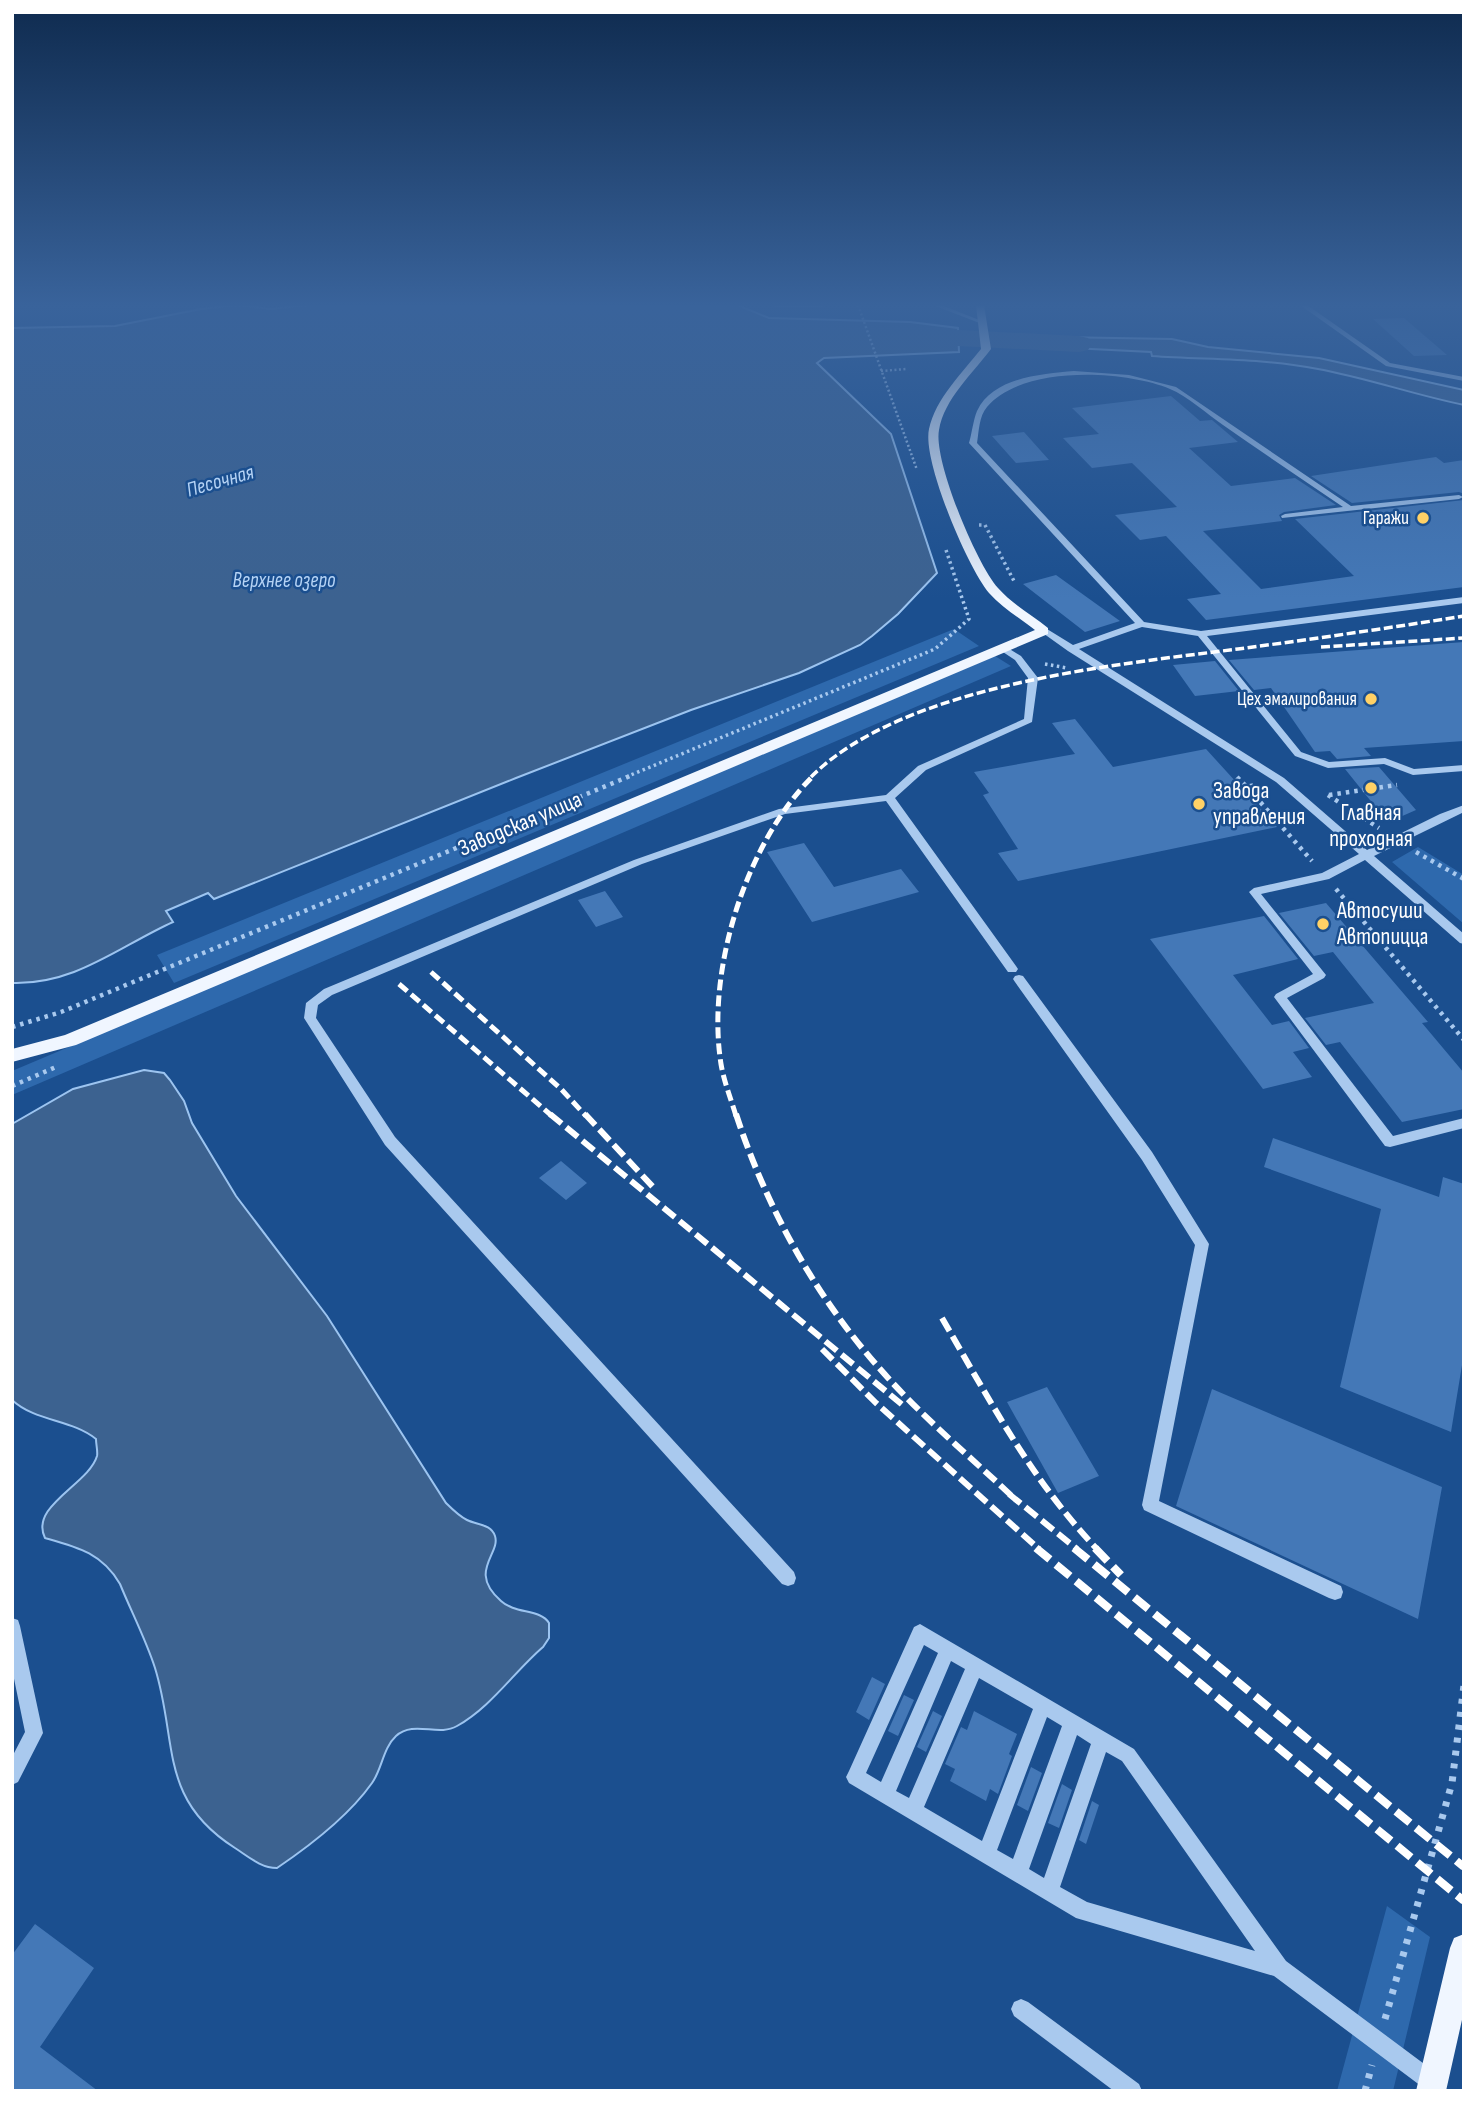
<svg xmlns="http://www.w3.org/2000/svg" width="1476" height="2103" font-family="'Sofia Sans Condensed',sans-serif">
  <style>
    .green { fill: #2e69ad }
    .water { fill: #3c6290; stroke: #9cc4f0; stroke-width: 2 }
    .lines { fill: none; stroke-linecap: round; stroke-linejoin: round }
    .river { fill: #3c6290; fill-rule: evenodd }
    .building { fill: #4478b7 }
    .path-far3 { stroke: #a9c9ee; stroke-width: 2.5; stroke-dasharray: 2 2.5; stroke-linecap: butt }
    .path-far2 { stroke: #a9c9ee; stroke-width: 3.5; stroke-dasharray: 2.5 3.5; stroke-linecap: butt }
    .path-far1 { stroke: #a9c9ee; stroke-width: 4.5; stroke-dasharray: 3.5 5; stroke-linecap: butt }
    .path { stroke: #a9c9ee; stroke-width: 7; stroke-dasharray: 5 8; stroke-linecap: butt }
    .minor { fill: #a9c9ee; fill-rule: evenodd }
    .major { fill: #f0f6ff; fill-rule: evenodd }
    .rail-far3 { stroke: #fff; stroke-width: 3.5; stroke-dasharray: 9 3.5; stroke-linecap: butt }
    .rail-far2 { stroke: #fff; stroke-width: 5; stroke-dasharray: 11 5; stroke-linecap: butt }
    .rail-far1 { stroke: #fff; stroke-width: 6; stroke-dasharray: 15 6; stroke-linecap: butt }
    .rail { stroke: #fff; stroke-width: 8; stroke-dasharray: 18 8; stroke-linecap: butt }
    .poi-dot { fill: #ffd166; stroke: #1b4f8f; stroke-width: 2.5 }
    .labels { text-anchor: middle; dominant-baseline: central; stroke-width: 5; stroke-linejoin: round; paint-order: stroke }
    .far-poi-label { font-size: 19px; fill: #fff; stroke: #1b4f8f; text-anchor: end }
    .far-water-label { font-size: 21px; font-style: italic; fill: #b5d3f5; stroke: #1b4f8f }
    .poi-label { font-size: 23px; fill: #fff; stroke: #1b4f8f; text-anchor: start }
    .street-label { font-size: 23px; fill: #fff; stroke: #1b4f8f }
  </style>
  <rect width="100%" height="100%" fill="#1b4f8f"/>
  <path class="green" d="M954,629L979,646L174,983L157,955Z
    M995,656L1011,666L12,1095V1071Z
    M1418,847L1464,875V924L1392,862Z
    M1387,1906L1430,1937L1393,2091H1337Z"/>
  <path class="water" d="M237,305L271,309L307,305H737L769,318L910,322L958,328L959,352L824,358L817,363L891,434L937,573L898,614L872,636L860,645L799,673L691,710L516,778L214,899L208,893L166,911L173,922C118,947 75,985 12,983V328L115,326L201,309Z
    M1009,336L1172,339L1208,347L1319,358L1464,390V405C1415,395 1367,378 1318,369C1262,358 1208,360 1152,356L1151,352L1010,345Z
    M144,1070L164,1073L170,1080L184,1101L192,1123L236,1196L327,1316L446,1503C453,1510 459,1516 467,1520C477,1525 491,1524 495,1536C501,1554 467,1571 501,1601C515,1614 541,1609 549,1623V1638L543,1647C514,1672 491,1707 457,1726C438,1737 414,1720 396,1736C383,1748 382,1769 372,1783C348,1817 311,1845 277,1868C261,1868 249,1857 235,1848C158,1799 178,1742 155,1668C146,1640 131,1611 120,1584C102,1553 77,1547 45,1538C29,1506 89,1484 97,1456C98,1451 96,1445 96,1439C71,1419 36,1422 12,1400V1124L73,1089Z"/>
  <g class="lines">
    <path class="river" d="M959,330L1079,336L1088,338L1092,344L1088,350L1079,352L959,346L892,347L883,345L879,339L883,333L892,331Z"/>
  </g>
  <path class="building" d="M1404,318L1447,355L1414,356L1373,319Z
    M1171,396L1200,421L1212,420L1238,442L1189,448L1231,486L1295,478L1336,505L1284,512L1279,515L1282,521L1203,531L1261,589L1354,576L1295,519L1464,500V587L1206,620L1187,599L1221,594L1166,536L1140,540L1115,515L1177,507L1132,463L1092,468L1063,438L1099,434L1072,408Z
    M1024,432L1049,460L1016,463L992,436Z
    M1436,457L1444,463L1464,460V494L1459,492L1352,503L1311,476Z
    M1056,575L1120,621L1085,632L1023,584Z
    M1464,642V741L1364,748L1371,756L1337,759L1330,751L1315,752L1271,688L1254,690L1229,660Z
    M1215,661L1239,691L1195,696L1173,665Z
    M1075,719L1113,767L1206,749L1277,827L1018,881L998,853L1018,849L983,795L989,793L974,772L1075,754L1052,723Z
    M1379,767L1416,810L1391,821L1382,815L1345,769Z
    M804,843L834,887L901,869L919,892L812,922L767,852Z
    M605,891L623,917L596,927L578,900Z
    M1326,903L1428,1022L1422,1023L1464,1073V1109L1402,1122L1340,1042L1326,1045L1305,1018L1374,1003L1333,952L1314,956L1279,913Z
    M1264,916L1298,959L1233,975L1272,1025L1289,1021L1309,1048L1293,1052L1312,1077L1263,1089L1150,939Z
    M1273,1138L1439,1197L1443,1177L1464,1184V1353L1451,1432L1340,1387L1381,1209L1264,1167Z
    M561,1161L587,1183L566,1200L539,1178Z
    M1047,1387L1099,1476L1058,1493L1007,1402Z
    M1212,1389L1442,1487L1418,1619L1176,1506Z
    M872,1677L885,1684L869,1720L856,1712Z
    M904,1695L914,1700L898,1736L888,1731Z
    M933,1711L942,1716L926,1752L917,1747Z
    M974,1711L1017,1734L1009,1754L1012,1756L998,1794L990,1789L986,1801L950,1781L955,1769L945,1764L961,1727L967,1730Z
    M1031,1767L1042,1773L1028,1811L1017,1805Z
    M1062,1784L1072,1790L1059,1828L1048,1823Z
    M1092,1801L1099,1805L1086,1844L1079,1840Z
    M35,1924L94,1968L40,2047L98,2091H12V1955Z"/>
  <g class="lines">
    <path class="path-far3" d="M858,305L917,470
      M881,371L906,369"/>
    <path class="path-far2" d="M979,525H985L1015,583
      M1045,664L1067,668
      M626,777L935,649L969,619L946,550"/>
    <path class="path-far1" d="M1237,777L1247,787L1255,785
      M1242,788L1247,787L1312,861
      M1328,795L1379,828
      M1329,795L1397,785
      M1416,852L1464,879
      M1336,889L1464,1040
      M12,1027L61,1012L630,776
      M12,1086L56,1067"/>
    <path class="path" d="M1385,2019L1452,1783L1464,1685
      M1365,2091L1372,2065"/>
    <path class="minor" d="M12,305H21L12,307Z
      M772,305H825L822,307H775Z
      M933,305H941L987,323L982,324Z
      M1300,305H1307L1390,363L1464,377V381L1386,366Z
      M1074,371L1129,375L1176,387L1351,506L1459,495L1463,497L1459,499L1282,518L1281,516L1285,514L1343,507C1303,480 1263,453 1223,425C1207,414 1187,396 1170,389C1124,370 1022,365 987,407C979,416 979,431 977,443L1144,622L1201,631L1464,597V603L1207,636L1301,752L1329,762L1385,758L1414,769L1464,765V771L1413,775L1384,764L1328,768L1295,756L1198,636L1142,627L1079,649L1284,778L1367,850L1440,814L1464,805V812L1374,856L1464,934V944L1460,943L1365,860L1329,879L1261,894L1326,975L1324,978L1287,998L1393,1136L1464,1118V1128L1390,1147L1385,1146L1274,997L1276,994L1313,974L1249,892L1254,888L1322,873L1359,854L1276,782L1068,651L1040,631L1047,629L1073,645L1135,623L969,443C972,433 973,421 977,411C993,377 1042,374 1074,371Z
      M1003,645L1021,656L1038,678L1032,722L926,770L895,798L1016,966L1018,969L1016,972H1008L886,801L785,814L642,864L332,995L318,1005L316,1018L395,1137L794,1572L796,1578L794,1584L788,1586L782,1584L385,1145L304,1018L306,1003L324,989L634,860L779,809L886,795L918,766L1024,719L1028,678L1015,660L1000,650L999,648Z
      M1019,975L1023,976L1152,1152L1209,1244L1159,1501L1341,1586L1343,1592L1341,1598L1335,1600L1329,1598L1144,1510L1142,1505L1195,1245L1142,1160L1015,982L1013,979L1015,976Z
      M12,1618L18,1620L20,1626L43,1733L18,1782L12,1785V1757L25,1732L12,1669Z
      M920,1624L1134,1749L1286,1961L1439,2075L1442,2082L1439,2089H1425L1274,1976L1076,1918L849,1783L846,1777L849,1771L914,1627ZM924,1645L938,1653L881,1782L866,1773ZM951,1661L965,1669L909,1798L896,1791ZM979,1678L1033,1709L982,1841L924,1807ZM1047,1717L1062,1726L1013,1859L997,1850ZM1077,1735L1091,1744L1044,1878L1029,1869ZM1106,1752L1122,1761L1255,1951L1087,1902L1060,1887Z
      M1021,1999L1028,2002L1139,2084L1142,2091H1114L1014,2016L1011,2009L1014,2002Z"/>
    <path class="major" d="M976,305H984L991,349C973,373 944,399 939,430C933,460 977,565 998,588C1012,604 1032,615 1048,628V634L76,1045L12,1062V1049L65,1035L1035,630C1020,618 1002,608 989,593C968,568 922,461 929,429C935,399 963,372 981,349Z
      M1464,1934V2011L1446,2091H1416L1450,1948L1454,1938Z"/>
    <path class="rail-far3" d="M1321,647L1464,638
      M811,777C903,685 1113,665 1238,649C1313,639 1389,628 1464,616"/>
    <path class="rail-far2" d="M431,972L561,1089L586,1116
      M399,984L552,1116
      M736,1116C731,1099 724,1082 721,1064C706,970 746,843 813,776"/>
    <path class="rail-far1" d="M550,1114L905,1407
      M585,1114L654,1188
      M736,1114C768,1212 819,1303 889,1379C928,1422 974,1460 1016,1500
      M942,1318C989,1399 1032,1481 1097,1549
      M822,1349L876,1403L1039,1549
      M1009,1494L1077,1549"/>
    <path class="rail" d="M1036,1548L1464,1901
      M1074,1548L1464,1867
      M1095,1548L1121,1575"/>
  </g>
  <linearGradient id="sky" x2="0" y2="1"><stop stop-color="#0f2b4f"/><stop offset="0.51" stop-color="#39639b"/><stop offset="1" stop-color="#39639b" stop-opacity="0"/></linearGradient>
  <rect width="1476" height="599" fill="url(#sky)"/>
  <g class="poi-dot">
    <circle cx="1423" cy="518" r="7"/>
    <circle cx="1371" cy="699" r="7"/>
    <circle cx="1371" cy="788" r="7"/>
    <circle cx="1199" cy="804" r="7"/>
    <circle cx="1323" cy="924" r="7"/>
  </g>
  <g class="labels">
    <g class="far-poi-label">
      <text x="1409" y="518">Гаражи</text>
      <text x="1357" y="699">Цех эмалирования</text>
    </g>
    <g class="far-water-label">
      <text transform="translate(220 481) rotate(-16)">Песочная</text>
      <text x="284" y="580">Верхнее озеро</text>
    </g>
    <g class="poi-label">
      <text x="1213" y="791">Завода<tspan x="1213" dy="26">управления</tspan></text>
      <text x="1371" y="813" text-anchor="middle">Главная<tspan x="1371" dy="26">проходная</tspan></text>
      <text x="1337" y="911">Автосуши<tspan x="1337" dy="26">Автопицца</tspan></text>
    </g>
    <g class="street-label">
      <text transform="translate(520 824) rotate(-23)">Заводская улица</text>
    </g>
  </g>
  <rect width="1476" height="2103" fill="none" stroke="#ffffff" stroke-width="28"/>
</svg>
